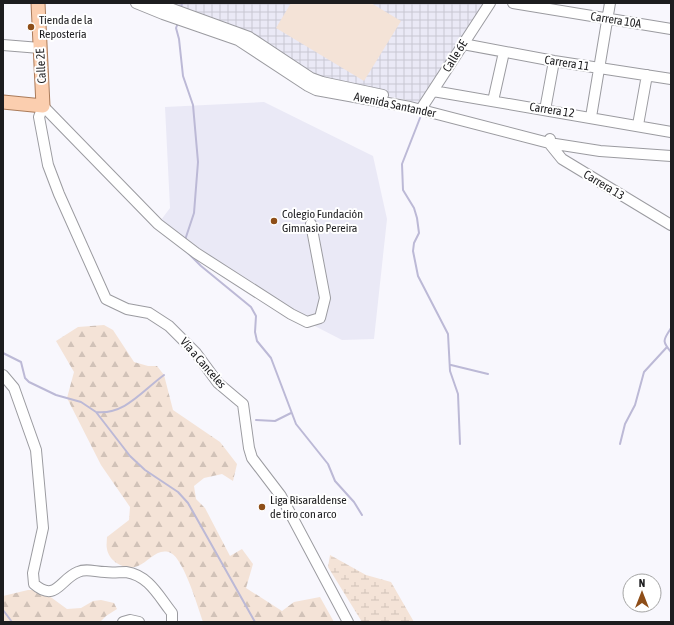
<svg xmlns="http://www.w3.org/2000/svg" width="674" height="625" font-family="'Asap Condensed',sans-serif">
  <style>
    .built { fill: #eae9f6 }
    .industrial { fill: url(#industrial-grid) }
    .grass { fill: #f4e3d7 }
    .forest { fill: url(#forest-firs) }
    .wetland { fill: url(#wetland-marsh) }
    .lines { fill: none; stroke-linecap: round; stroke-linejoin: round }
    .stream { stroke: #bcb9d6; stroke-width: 2 }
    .minor-casing { stroke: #9b9ba0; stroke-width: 12 }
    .major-casing { stroke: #ab7b5a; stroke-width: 15 }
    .minor { stroke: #fff; stroke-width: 10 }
    .major { stroke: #fbceaf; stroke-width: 13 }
    .poi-dot { fill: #8e4e18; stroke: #fff; stroke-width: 1.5 }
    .labels { text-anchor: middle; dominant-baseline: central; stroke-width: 4; stroke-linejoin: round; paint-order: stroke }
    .poi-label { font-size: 12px; fill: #1d1d1f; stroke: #fff; text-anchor: start }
    .street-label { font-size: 12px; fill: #1d1d1f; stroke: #fff }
  </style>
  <defs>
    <pattern id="industrial-grid" width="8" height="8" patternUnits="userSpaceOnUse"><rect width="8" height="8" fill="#eae9f6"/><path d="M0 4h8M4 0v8" fill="none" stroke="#c8c7d2"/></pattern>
    <pattern id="forest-firs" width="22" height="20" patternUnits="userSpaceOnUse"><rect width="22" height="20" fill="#f4e3d7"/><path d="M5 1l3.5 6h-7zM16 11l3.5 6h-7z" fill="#d1c2b8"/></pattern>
    <pattern id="wetland-marsh" width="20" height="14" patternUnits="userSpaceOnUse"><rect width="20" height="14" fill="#f4e3d7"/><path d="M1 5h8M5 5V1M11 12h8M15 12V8" fill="none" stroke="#d1c2b8"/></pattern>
  </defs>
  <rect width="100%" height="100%" fill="#f8f7fd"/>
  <path class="built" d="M264,102L373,156L387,219L374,339L342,340L307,322L158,224L170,208L165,107Z"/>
  <path class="industrial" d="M169,3H490L425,104L322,82Z"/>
  <path class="grass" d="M291,3H371L401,21L364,81L276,28Z"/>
  <path class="forest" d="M104,325L113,330L134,362L148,366H157L164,375L173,410L220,442L237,464L233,481L222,474L204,478L194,486L196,499L205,508L230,556L242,549L253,564L246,588L282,611L294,602L320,597L334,622H203C198,607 184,560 171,553C157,547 149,562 138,566C126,571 109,562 107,549C106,545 107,541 107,537L129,520L130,507L101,465L67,398L74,372L56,341L78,327Z
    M28,590H41L67,609L81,608L93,601L101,600L114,603L117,609L106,616L100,622H3V596Z"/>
  <path class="wetland" d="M330,555L366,575L391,582L414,622H362L328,567Z"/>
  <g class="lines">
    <path class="stream" d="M181,9L182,3
      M178,23L176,28L179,39L183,76L193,105L198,162L194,213L185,240
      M420,118L402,164L403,190L414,208L417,218L419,233L414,243L413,251L418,276L448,334L450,371L458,394L460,444
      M183,248L201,266L251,307L256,316L255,332L257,341L271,358L296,424L328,464L335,481L354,502L362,515
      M671,328C664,340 661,340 671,352
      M3,353L21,362L25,378L29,382L56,395L81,402L96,412L130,456L145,470L178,492L188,503L255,622
      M451,365L488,374
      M96,412C125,415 142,391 164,375
      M256,420L275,421L291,413
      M620,444L625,424L635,405L644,372L667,347
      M3,610L12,622"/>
    <g class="minor-casing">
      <path id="minor" d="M136,3L163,14L238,40L308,86L316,90L410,107L549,143L600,151L671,156
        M156,3L249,37L311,78L322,82L383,95
        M513,3L671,29
        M463,44L554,61L671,79
        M3,45L40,48
        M433,91L671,132
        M493,101L504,52
        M421,109L490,3
        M545,110L554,61
        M591,117L610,3
        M638,125L647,75
        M550,139L549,143L562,159L671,225
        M311,224L325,298L320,318L307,322L291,314L196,253L158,224L43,106L39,117L48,165L59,194L106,299L127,309L149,313L169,326L196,353L218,383L243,404L249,448L252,458L281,496L348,622
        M3,375L14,388L36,450L43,528L33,573L34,584C56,603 60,579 78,572C86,568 96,572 105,572C112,573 119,572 126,572C147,575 157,593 169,609L172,613V622
        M123,622L130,620L139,622"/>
    </g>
    <g class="major-casing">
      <path id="major" d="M3,102L43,106L38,3"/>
    </g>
    <use href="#minor" class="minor"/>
    <use href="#major" class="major"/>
  </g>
  <g class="poi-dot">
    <circle cx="31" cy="27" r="4"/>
    <circle cx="274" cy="221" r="4"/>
    <circle cx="262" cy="507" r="4"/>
  </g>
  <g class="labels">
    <g class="poi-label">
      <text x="39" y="20">Tienda de la<tspan x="39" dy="14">Repostería</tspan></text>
      <text x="282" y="214">Colegio Fundación<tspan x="282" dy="14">Gimnasio Pereira</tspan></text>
      <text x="270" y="500">Liga Risaraldense<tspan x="270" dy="14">de tiro con arco</tspan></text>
    </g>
    <g class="street-label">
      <text transform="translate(616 20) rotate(9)">Carrera 10A</text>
      <text transform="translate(455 56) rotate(-58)">Calle 6E</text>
      <text transform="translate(567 63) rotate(9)">Carrera 11</text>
      <text transform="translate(41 66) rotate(-93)">Calle 2E</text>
      <text transform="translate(395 105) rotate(12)">Avenida Santander</text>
      <text transform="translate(552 110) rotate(9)">Carrera 12</text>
      <text transform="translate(604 185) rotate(31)">Carrera 13</text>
      <text transform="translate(203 363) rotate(49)">Vía a Canceles</text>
    </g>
  </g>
  <rect width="674" height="625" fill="none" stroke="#1d1d1f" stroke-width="8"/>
  <g transform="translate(642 593)"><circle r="19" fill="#ffffff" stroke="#a5a5a5"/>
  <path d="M0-3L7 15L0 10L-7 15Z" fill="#8e4e18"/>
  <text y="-6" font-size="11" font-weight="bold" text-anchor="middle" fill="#1d1d1f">N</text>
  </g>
</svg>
